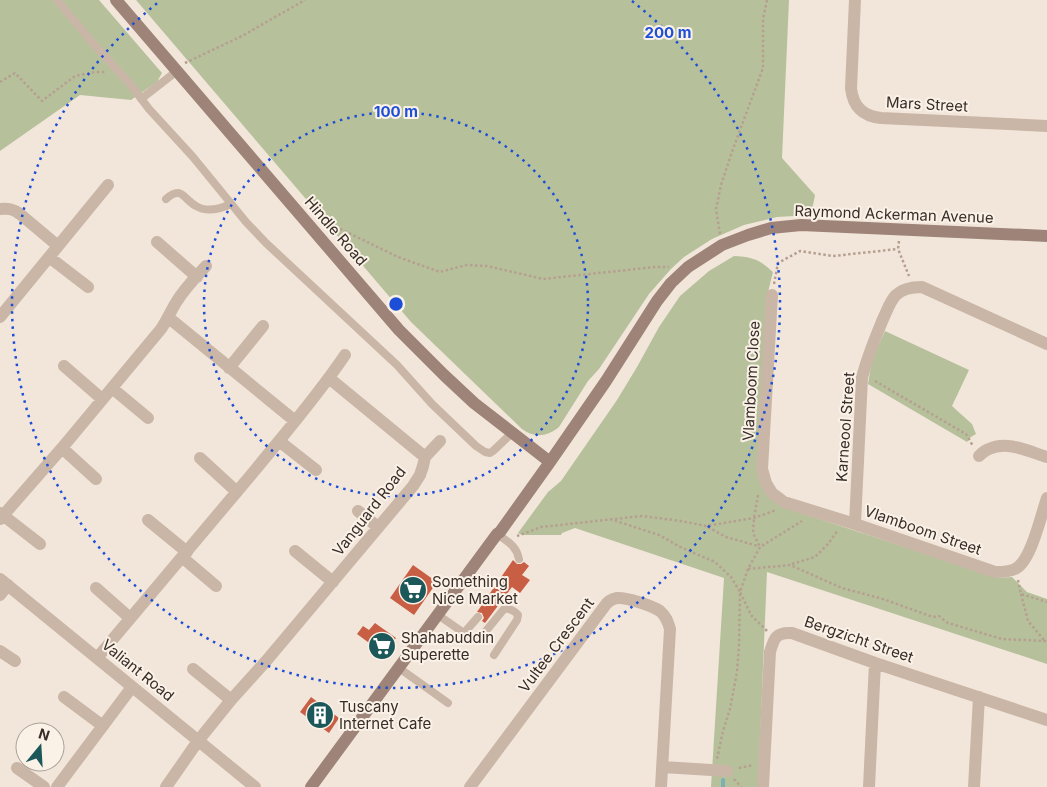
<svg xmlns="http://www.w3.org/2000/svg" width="1047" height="787" font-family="Inter,sans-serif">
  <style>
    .grass { fill: #b6c19b }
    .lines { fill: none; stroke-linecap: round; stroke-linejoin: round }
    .stream { stroke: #79b0b0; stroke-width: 4 }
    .building { fill: #c85e43 }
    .path { stroke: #b69f91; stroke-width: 2.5; stroke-dasharray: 2.5 2.5; stroke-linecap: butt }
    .lane { stroke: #cab6a7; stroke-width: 8 }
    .street { stroke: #cab6a7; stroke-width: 12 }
    .secondary { stroke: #9e8478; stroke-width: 12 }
    .ring { fill: none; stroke: #1d4ed8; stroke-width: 2.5; stroke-dasharray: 2.5 5 }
    .labels { text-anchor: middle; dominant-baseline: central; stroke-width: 4; stroke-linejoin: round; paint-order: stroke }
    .street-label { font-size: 15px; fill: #372c27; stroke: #faf1e7 }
    .poi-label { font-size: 15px; fill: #372c27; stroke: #faf1e7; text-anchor: start }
    .centre { fill: #1d4ed8; stroke: #faf1e7; stroke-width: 2.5 }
    .ring-label { font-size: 15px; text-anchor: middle; font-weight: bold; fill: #1d4ed8; stroke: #faf1e7; stroke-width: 4; stroke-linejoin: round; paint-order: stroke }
  </style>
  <rect width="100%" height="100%" fill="#f2e6db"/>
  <path class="grass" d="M0,0H99L162,73L157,82L131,100L80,95L0,151Z
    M136,0H789L782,158L815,195L811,215L777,217L744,225L712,239L684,257L671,269L649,294L599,369L588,381L559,427C547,437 534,438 522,429L411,322Z
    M734,256C752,257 759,259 773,272L767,296L757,469L789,509L999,578L1012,577L1027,592L1047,599V664L767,572L758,787H711L724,578L575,528L562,533L561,535H522L518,533L548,492L561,481L617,400L637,367L659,327L680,296L709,271Z
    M885,331L969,370L952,406L972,424L976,434L971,437L967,442L868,384L872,360Z"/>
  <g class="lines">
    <path class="stream" d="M723,787V780"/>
  </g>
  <path class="building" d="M513,560L517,564H521L524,562L529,566L522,575L530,580L520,593L512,587L485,623L482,621L484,618L482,613L477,612Z
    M413,565L437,582L414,615L390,598Z
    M375,623L396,638L384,654L357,634L363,626L369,630Z
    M311,697L339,718L329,733L300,712Z"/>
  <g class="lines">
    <path class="path" d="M185,63L242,36L305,0
      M0,82L15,73L42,101L75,76L95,72H106
      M322,220L398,257L440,272L466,265L487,266L543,279L655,267H669
      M720,234L716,209L721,185L733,149L763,68V19L767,0
      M899,241L898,249L909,276
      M774,284L778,263L800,251L833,256L898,249
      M875,381L966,434L973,446
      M758,495L754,518L753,533L760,547
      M610,519L659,535L680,547L715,562L731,577L740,592L739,646L737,672L730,709L723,731L717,759
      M708,527L726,537L758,546
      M517,536L541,527L642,516L681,521L706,526L754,518L776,510
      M792,564L815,557L828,544L838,530
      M748,569L790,565L842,588L883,599L933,617L939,616L948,623L1002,639L1045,641L1047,642
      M1018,580L1021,594L1047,602
      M1021,594L1028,621L1044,640
      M767,631L751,615L740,592L748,569L760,547L802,521
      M739,768L753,765
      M734,779L741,787"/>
    <path class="lane" d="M57,0L91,41L130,84L149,109L193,157L246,222L266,243L397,365L432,404L476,446L485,452L490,453L493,451L512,433
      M141,99L177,71
      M166,199C182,185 183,199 196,206C207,213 220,209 231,204
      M497,534C508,542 516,545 519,559
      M438,615L464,633L475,639L481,637L504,609C509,608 515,611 518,615L517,620L494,655
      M464,633L478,617
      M399,668L448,703"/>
    <path class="street" d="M855,0L851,88C853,107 863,116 881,118L1047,126
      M0,209C8,208 13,209 20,214L58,246
      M157,242L197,277
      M49,257L88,287
      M772,295L762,469L766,483L772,493L784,502L855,524L995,572C1002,572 1009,572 1015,569C1031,562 1041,515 1047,498
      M0,317L108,185
      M169,318L295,421
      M64,366L102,399
      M229,368L263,326
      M329,378L425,457
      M112,388L148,418
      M279,441L316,470
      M62,448L96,479
      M979,456C982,453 986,450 989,449C1007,440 1030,452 1047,457
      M200,458L237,492
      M358,511L378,527
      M0,513L40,544
      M0,519L62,448L161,329C168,319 171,310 177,301C185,288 196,277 206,266
      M148,520L187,552
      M855,524L862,378C867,357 875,339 883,319C887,311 890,301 896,295C903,288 913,287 922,287L1047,344
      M295,551L333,582
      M183,558L216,586
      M0,579L255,787
      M96,588L130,618
      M0,595L8,585
      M0,651L15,661
      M97,658C150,595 203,532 256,469C287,431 318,395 345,355
      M193,669L231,700
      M64,697L103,726
      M663,767L727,771
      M17,768L44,787
      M57,787L132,687
      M166,787L198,741L231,700L267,660L413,486L420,475L423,466L425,457L440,441
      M470,787L604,607C607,602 611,599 617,598C626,597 653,606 660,611C666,616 668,622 670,629L661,787
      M763,787L770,652C774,638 776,632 792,633L875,663L1047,720
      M869,787L875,663
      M974,787L979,697"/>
    <path class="secondary" d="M116,0L399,330L444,375L474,403L550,462
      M311,787L497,534L500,532L550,462L606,381L657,301L671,283L688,267L722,245L748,235L771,228L801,225L1047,236"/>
  </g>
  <g class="ring">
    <circle cx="396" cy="304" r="192"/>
    <path d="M632 1A384 384 0 1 1 160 1"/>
  </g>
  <defs>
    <g id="supermarket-disc" transform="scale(1.4375)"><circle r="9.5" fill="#1c5759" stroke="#faf1e7"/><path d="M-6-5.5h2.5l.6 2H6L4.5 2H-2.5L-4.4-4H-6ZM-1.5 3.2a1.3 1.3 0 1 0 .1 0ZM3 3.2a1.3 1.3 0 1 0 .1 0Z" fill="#fff"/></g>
    <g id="building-disc" transform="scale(1.4375)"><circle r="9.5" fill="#1c5759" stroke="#faf1e7"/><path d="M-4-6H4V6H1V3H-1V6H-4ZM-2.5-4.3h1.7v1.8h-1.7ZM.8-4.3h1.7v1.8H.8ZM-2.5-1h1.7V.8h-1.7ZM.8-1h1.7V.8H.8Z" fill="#fff"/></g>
  </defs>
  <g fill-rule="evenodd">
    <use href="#supermarket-disc" x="413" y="590"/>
    <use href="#supermarket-disc" x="382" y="646"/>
    <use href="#building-disc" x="320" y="715"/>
  </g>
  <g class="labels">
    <g class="street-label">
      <text transform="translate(927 104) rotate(3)">Mars Street</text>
      <text transform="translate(894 214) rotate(2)">Raymond Ackerman Avenue</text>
      <text transform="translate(336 231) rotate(49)">Hindle Road</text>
      <text transform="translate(751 381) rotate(-87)">Vlamboom Close</text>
      <text transform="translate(845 427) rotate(-86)">Karneool Street</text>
      <text transform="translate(369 511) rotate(-52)">Vanguard Road</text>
      <text transform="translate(923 530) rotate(19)">Vlamboom Street</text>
      <text transform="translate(859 639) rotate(19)">Bergzicht Street</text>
      <text transform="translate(556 645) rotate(-53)">Vultee Crescent</text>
      <text transform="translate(138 670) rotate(39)">Valiant Road</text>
    </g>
    <g class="poi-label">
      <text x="432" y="581">Something<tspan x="432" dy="17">Nice Market</tspan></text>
      <text x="401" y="637">Shahabuddin<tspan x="401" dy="17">Superette</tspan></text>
      <text x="339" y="706">Tuscany<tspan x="339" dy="17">Internet Cafe</tspan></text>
    </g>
  </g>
  <circle cx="396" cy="304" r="8" class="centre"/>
  <g class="ring-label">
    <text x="668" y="38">200 m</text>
    <text x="396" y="117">100 m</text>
  </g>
  <g transform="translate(40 747) rotate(18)"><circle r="24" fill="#faf1e7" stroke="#aca29a"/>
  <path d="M0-4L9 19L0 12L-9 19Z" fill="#1c5759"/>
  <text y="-8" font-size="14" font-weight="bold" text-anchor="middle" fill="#372c27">N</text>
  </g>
</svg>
